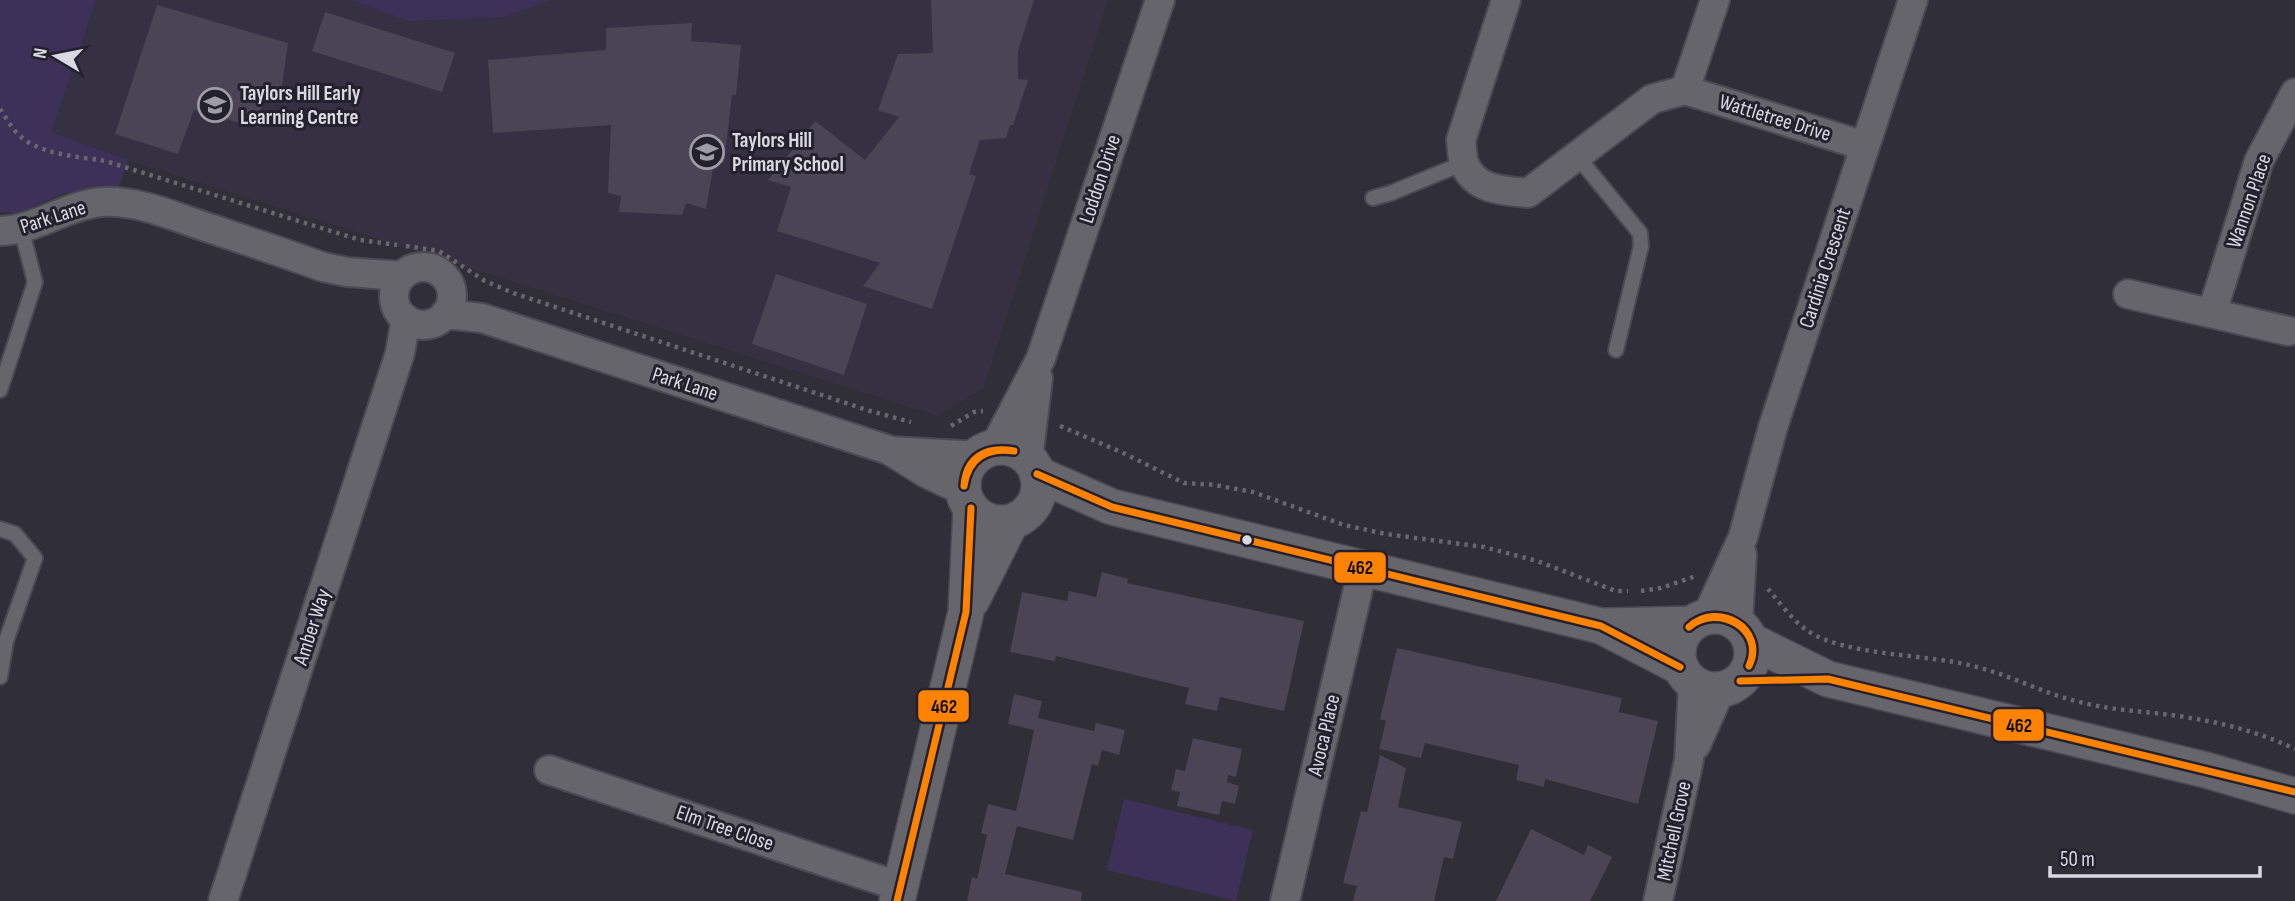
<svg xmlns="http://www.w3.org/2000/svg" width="2295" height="901" font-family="'Sofia Sans Condensed',sans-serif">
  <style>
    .built { fill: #353143 }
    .green { fill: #3d3159 }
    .building { fill: #494554 }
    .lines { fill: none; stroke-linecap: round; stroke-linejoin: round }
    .service-casing { stroke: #4b4951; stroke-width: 18 }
    .minor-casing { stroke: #4b4951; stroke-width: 32 }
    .tertiary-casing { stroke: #4b4951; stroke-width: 38 }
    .path { stroke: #68676c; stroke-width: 4.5; stroke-dasharray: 3.5 5; stroke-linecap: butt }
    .service { stroke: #67656c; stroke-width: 14 }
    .minor { stroke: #67656c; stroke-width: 28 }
    .tertiary { stroke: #67656c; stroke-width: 35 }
    .bus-1-casing { stroke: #24212e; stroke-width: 12 }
    .bus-1 { stroke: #ff8200; stroke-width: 7 }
    .bus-dot { fill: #dad8e2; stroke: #24212e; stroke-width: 2.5 }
    .labels { text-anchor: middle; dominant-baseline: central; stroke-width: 6; stroke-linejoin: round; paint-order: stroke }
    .poi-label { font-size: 21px; font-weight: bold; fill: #dad8e2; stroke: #24212e; text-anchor: start }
    .street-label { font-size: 21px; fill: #dad8e2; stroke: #24212e }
    .line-badge { stroke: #24212e; stroke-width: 2.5 }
    .pale-badge-label { font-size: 19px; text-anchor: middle; font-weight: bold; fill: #111 }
  </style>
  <rect width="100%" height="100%" fill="#302e36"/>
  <path class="built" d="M96,0H1108L984,387L938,416L128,160L51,132Z"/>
  <path class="green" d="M0,0H96L51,132L128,160L119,187L65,193L18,213L0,212Z
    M352,0H550L504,17L408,21Z
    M1124,799L1253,830L1236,901L1107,870Z"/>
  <path class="building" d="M931,0H1034L1018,51V79L1028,80L1013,125H1010L1006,138L980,140L969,174L976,176L932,309L863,286L880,263L777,231L791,187L768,180L815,121L865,160L899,117L878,110L898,54L933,53Z
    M157,5L288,43L281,93L262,94L259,128L194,110L178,154L115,134Z
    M325,12L455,53L442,92L312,51Z
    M692,23L691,41L741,45L736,95H732L724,163H714L706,209L686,203L682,215L619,212L621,196L608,193L611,125L493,133L488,60L606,50V28Z
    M776,274L867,304L844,375L752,344Z
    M1102,572L1128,579L1127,583L1304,621L1284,711L1220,697L1217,711L1185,704L1189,688L1056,656L1055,661L1010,652L1022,592L1067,601L1069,591L1096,597Z
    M1397,648L1622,698L1619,712L1658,721L1638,804L1545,779L1544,787L1516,780L1519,765L1425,743L1421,758L1379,749L1386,721L1380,719Z
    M1014,694L1042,701L1038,718L1094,731L1096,723L1125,730L1119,755L1102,750L1098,766L1092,764L1073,840L1017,826L1005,874L1082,892L1081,901H967L972,877L977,879L987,835L981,833L988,804L1016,811L1027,763L1034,730L1008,724Z
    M1193,738L1242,749L1236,777L1228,775L1227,782L1239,786L1235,804L1222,801L1219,815L1177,806L1180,792L1171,790L1176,769L1185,771Z
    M1380,755L1406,768L1398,807L1462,822L1453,859L1444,857L1434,901H1353L1357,886L1343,883L1361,811L1367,812Z
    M1531,829L1584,855L1588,845L1612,857L1590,901H1496Z"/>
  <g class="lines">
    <g class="service-casing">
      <path id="service" d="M1577,156L1640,233L1641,246L1616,350
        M1373,198L1391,193L1464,163
        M0,390L35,282L21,228
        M0,529L15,534L35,558L6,641L0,677"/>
    </g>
    <g class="minor-casing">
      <path id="minor" d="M1506,0L1461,140C1462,147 1462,156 1464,163C1474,190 1503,191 1528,193L1652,99L1685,90L1865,146
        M1685,90L1715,0
        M0,231C37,230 66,205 102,202C138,200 173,216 206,227C245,240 284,253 323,267L347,272L402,276
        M394 296a29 29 0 1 1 58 0a29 29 0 1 1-58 0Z
        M2128,294L2288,331
        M2212,313L2259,161L2295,93
        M445,314L482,318L889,450L926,473L964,491
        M994,448L1041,358L1160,0
        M892,451L978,456
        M1028,459L1038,378
        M1707,616L1743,537L1773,427L1913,0
        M1738,623L1742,554
        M1696,745L1720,691
        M549,770L901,887
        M223,901L400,353L406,319
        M1285,901L1363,568
        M1658,901L1689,760L1693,684"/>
    </g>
    <g class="tertiary-casing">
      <path id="tertiary" d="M963 485a38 38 0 1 1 76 0a38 38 0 1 1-76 0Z
        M1037,474L1112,507L1601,626L1680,667
        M972,600L1011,522
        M1678 653a37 37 0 1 1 74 0a37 37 0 1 1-74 0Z
        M1604,626L1692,624
        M1751,641L1828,679L2206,770L2295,796
        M897,901L966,612L971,508"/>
    </g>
    <path class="path" d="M0,109C5,116 10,125 16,132C37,155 76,156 105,161L360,240L397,245
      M406,246L439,251L485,281L513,293L870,411L911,422
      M951,426L974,412L983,411
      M1060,426L1121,452L1184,483L1215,485L1253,492L1344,525L1386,534L1484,547L1537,561L1616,591H1628
      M1768,589C1780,603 1793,621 1808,631C1845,656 1928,654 1973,666C2011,675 2046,695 2084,703C2116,711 2146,711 2178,716C2219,722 2257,731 2295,749
      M1641,591L1661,588L1696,576"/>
    <use href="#service" class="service"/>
    <use href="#minor" class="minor"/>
    <use href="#tertiary" class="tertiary"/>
    <g class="bus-1-casing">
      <path id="bus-1" d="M1037,474L1112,507L1601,626L1680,667
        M964,486C966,456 987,446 1014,451
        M964,486C968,458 987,447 1014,451
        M1689,627C1718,600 1767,629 1749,666
        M1689,627C1718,602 1766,630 1749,666
        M1740,681L1828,679L2295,792
        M897,901L966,612L971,508"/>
    </g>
    <use href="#bus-1" class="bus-1"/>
  </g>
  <defs>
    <g id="school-ring" transform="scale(1.75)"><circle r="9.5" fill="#24212e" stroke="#9e9ca6" stroke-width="1.5"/><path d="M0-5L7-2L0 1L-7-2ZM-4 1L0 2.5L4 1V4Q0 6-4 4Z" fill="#9e9ca6"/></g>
  </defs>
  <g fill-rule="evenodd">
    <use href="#school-ring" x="215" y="105"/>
    <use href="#school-ring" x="707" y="152"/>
  </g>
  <circle class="bus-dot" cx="1247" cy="540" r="6"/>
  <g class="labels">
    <g class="poi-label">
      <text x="240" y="93">Taylors Hill Early<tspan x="240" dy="24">Learning Centre</tspan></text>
      <text x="732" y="140">Taylors Hill<tspan x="732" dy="24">Primary School</tspan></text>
    </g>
    <g class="street-label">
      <text transform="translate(1775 118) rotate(17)">Wattletree Drive</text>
      <text transform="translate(1100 179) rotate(-72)">Loddon Drive</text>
      <text transform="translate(2249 201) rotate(-71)">Wannon Place</text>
      <text transform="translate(53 217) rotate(-18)">Park Lane</text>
      <text transform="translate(1825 268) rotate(-72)">Cardinia Crescent</text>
      <text transform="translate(685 384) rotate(18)">Park Lane</text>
      <text transform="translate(312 627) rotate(-72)">Amber Way</text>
      <text transform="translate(1324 735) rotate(-77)">Avoca Place</text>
      <text transform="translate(725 828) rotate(19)">Elm Tree Close</text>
      <text transform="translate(1674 831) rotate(-78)">Mitchell Grove</text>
    </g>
  </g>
  <g class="line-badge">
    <rect x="1333" y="551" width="54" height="33" rx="7" fill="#ff8200"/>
    <rect x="917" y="689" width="53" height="34" rx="7" fill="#ff8200"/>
    <rect x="1992" y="708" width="53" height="34" rx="7" fill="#ff8200"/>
  </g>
  <g class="pale-badge-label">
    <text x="1360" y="574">462</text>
    <text x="944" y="713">462</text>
    <text x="2019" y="732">462</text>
  </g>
  <g transform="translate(56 56) rotate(280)" stroke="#24212e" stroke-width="5" paint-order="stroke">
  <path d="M0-5L12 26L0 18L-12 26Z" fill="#dad8e2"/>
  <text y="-10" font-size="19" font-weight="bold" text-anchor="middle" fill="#dad8e2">N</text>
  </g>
  <path d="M2050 866v10h210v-10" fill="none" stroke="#dad8e2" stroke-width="3.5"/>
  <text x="2060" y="866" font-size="21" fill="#dad8e2" stroke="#24212e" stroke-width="5" paint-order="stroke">50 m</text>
</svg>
